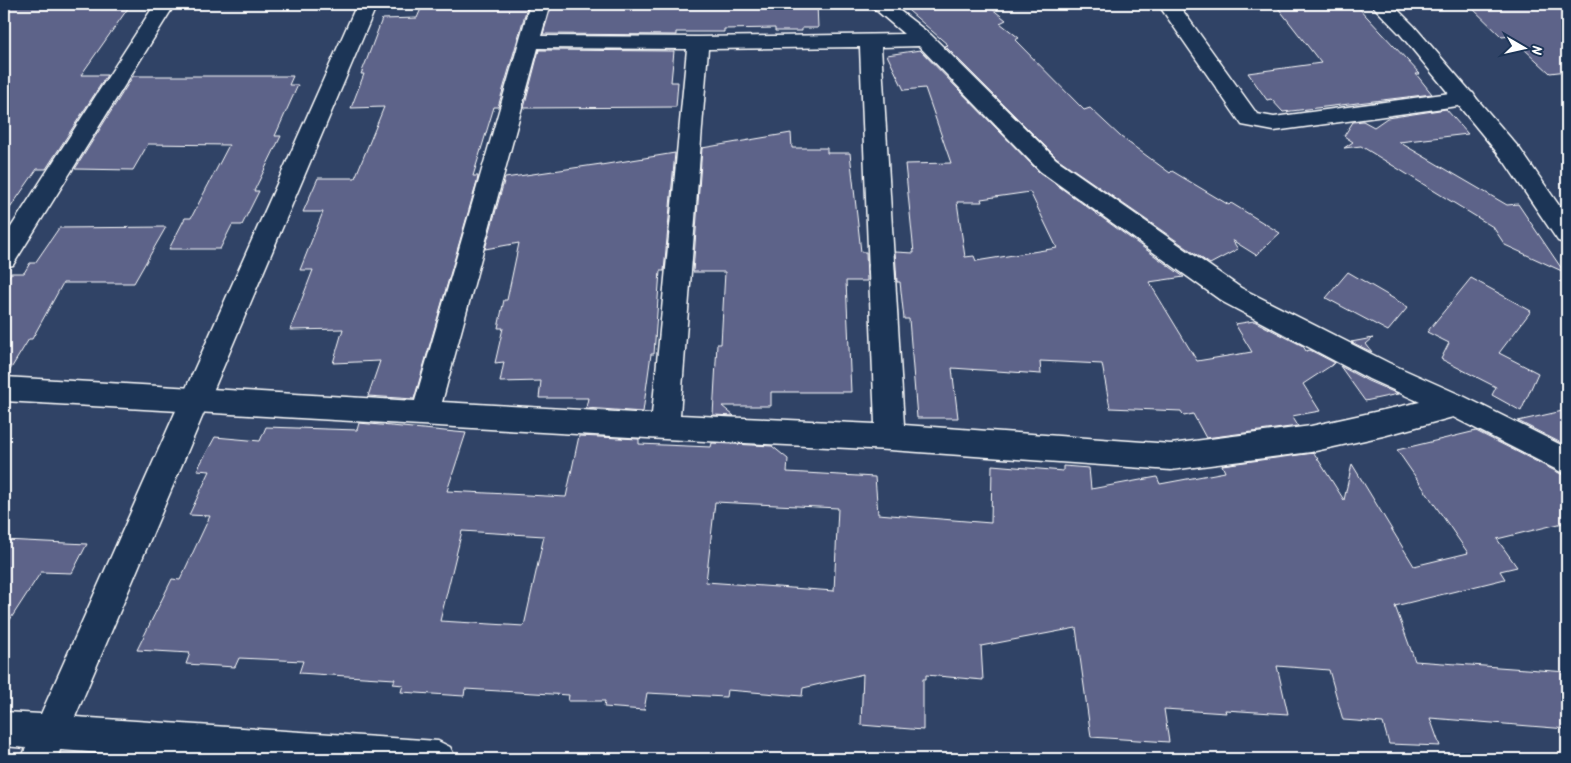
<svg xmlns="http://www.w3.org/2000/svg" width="1571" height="763" font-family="Kalam,sans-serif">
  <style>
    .building { fill: #5d6389; stroke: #fff; fill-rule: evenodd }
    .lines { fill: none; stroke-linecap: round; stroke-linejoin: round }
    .street-casing { stroke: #fff; stroke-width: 3 }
    .secondary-casing { stroke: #fff; stroke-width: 3 }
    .street { fill: #1d3557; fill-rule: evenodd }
    .secondary { fill: #1d3557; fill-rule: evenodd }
  </style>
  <rect width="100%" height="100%" fill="#304366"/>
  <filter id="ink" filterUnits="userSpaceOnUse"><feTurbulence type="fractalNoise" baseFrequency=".02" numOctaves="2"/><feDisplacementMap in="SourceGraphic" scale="10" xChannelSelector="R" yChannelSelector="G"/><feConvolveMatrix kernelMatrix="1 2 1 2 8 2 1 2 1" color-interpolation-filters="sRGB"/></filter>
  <g filter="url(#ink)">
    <path class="building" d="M4,4H131L81,75H107L46,169H37L4,217Z
      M423,4H528L498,107H494L473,176H478L477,182L414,399L368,396L380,361L333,363L343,329L290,330L313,270H300L323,212H303L318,178H355L384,107L351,108L364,74H361L367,59L382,19L417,18Z
      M552,4H817L818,28H802V31H775V28L724,29V32H676V35L543,34Z
      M901,4H986L1006,20L1000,23L1019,38L1015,40L1084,110L1090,108L1121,137L1170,173L1172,171L1229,205L1231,203L1280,233L1256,255L1232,240L1238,249L1210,264L1057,158L945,46L948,45Z
      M1275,4H1355L1420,74H1416L1432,94L1283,112L1271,99L1267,100L1248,73L1321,63Z
      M1468,4H1567V71L1550,73L1510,36L1502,37Z
      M539,50L674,51L671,82H678L676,107L524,108Z
      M920,50L1039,172L1184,277L1149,282L1197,361L1252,352L1235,324L1254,321L1303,346L1306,351L1310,350L1335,363L1303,384L1320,411L1292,416L1298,426L1206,438L1193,414L1184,416L1181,411L1110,408L1102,364L1040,361L1041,374L952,368L958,418H917L909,319H904L900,282H897L895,252L914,253L905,164L951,163L925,88L904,90L887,55ZM1030,192L1057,248L976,261L974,256L965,257L957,202H982L981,199Z
      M133,76H293L289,85H298L275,136H281L254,191H259L242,225H232L220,249H169L185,218H191L229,145L148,144L133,170L75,169Z
      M1446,109L1468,134L1399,142L1507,205L1518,204L1564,272L1505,245L1493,227L1361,146L1344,148L1353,142L1344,136L1353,122L1363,121L1374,127L1387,118Z
      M791,133L792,148H827V153H850L861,252H866L867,281H846L851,392H771V406H722L734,416L713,415L717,344H721L725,272H693L702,148Z
      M675,153L664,271H660L654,354H651L643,412L586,408L588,398H539L541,381L500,382L504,362L495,363L503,328H498L504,300H507L519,243L485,249L505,178L601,164V165Z
      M166,227L134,283H63L32,339H29L7,375H4V285L11,273H24L30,263H35L59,228Z
      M1348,272L1408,307L1388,331L1326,298Z
      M1471,278L1531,311L1499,353L1538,373L1521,411L1492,395L1496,387L1441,359L1449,343L1427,332Z
      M1373,338L1366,344L1372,352L1351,342Z
      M1340,366L1368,381L1398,394L1365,401Z
      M1567,410V446L1518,421Z
      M359,423L466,433L447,491L566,497L579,436L639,439V444L711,447L712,443L772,446L788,459L787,472L875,477L878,514L991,523L992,465L1063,471V466L1089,468L1091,489L1157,477L1160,484L1225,472L1222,465L1314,453L1344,500L1352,464L1414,566L1468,553L1397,450L1476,431L1567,477V522L1497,539L1517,567L1500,571L1505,579L1395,606L1415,661L1567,672V729L1430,718L1440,746L1389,744L1383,723L1343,720L1329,670L1277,666L1288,714L1225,710L1226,713L1164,709L1169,742L1091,737L1076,628L981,646L983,680L926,675V679H923V730L861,725L863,674L803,688L802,696L727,690L726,697L647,693L644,710L604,707L605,701H568L569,695L465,689L464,696L401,692L403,685L393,684L395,679L299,673L303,661L239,658L235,667L186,664L190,653L137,650L172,579L180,580L210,516L189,515L210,471L197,470L215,437L260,441L266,427L357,430ZM715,502L838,508L834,591L706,582ZM462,531L544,536L524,626L440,621Z
      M4,540L87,544L72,573L41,572L4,629Z"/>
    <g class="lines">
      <g class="street-casing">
        <path id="street" d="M155,4H175L13,265L4,267V238Z
          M530,4H550L541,36L698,37L904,34L869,4H891L931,35L1056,159L1241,288L1389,363L1465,397L1567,448V475L1453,417L1383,436L1311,452L1171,470L890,450L665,439L4,401V377L415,401ZM919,46L1040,171L1223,302L1369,379L1420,402L1311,426L1171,444L904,425L881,47ZM860,47L875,424L680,415L708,49ZM538,48L687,49L652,414L442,402Z
          M1158,4H1178L1257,114L1274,117L1465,91L1473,93L1476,98L1473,103L1465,105L1274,131L1242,125Z"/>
      </g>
      <g class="secondary-casing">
        <path id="secondary" d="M357,4H377L75,717L438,741L450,747L456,759H189L60,750L57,759H21L26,748L4,746V712L41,714Z
          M1371,4H1392L1414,26L1520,149L1567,217V244L1558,241L1504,161L1400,34Z"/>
      </g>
      <use href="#street" class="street"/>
      <use href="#secondary" class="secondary"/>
    </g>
  </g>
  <rect width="1571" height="763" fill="none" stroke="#1d3557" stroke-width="20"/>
  <rect x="10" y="10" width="1551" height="743" fill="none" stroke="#fff" stroke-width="2" filter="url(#ink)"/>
  <g transform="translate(1524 48) rotate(99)" stroke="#1d3557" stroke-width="4" paint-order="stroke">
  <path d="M0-4L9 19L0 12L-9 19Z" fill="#ffffff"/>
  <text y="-8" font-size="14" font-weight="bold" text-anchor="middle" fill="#ffffff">N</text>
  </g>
</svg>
